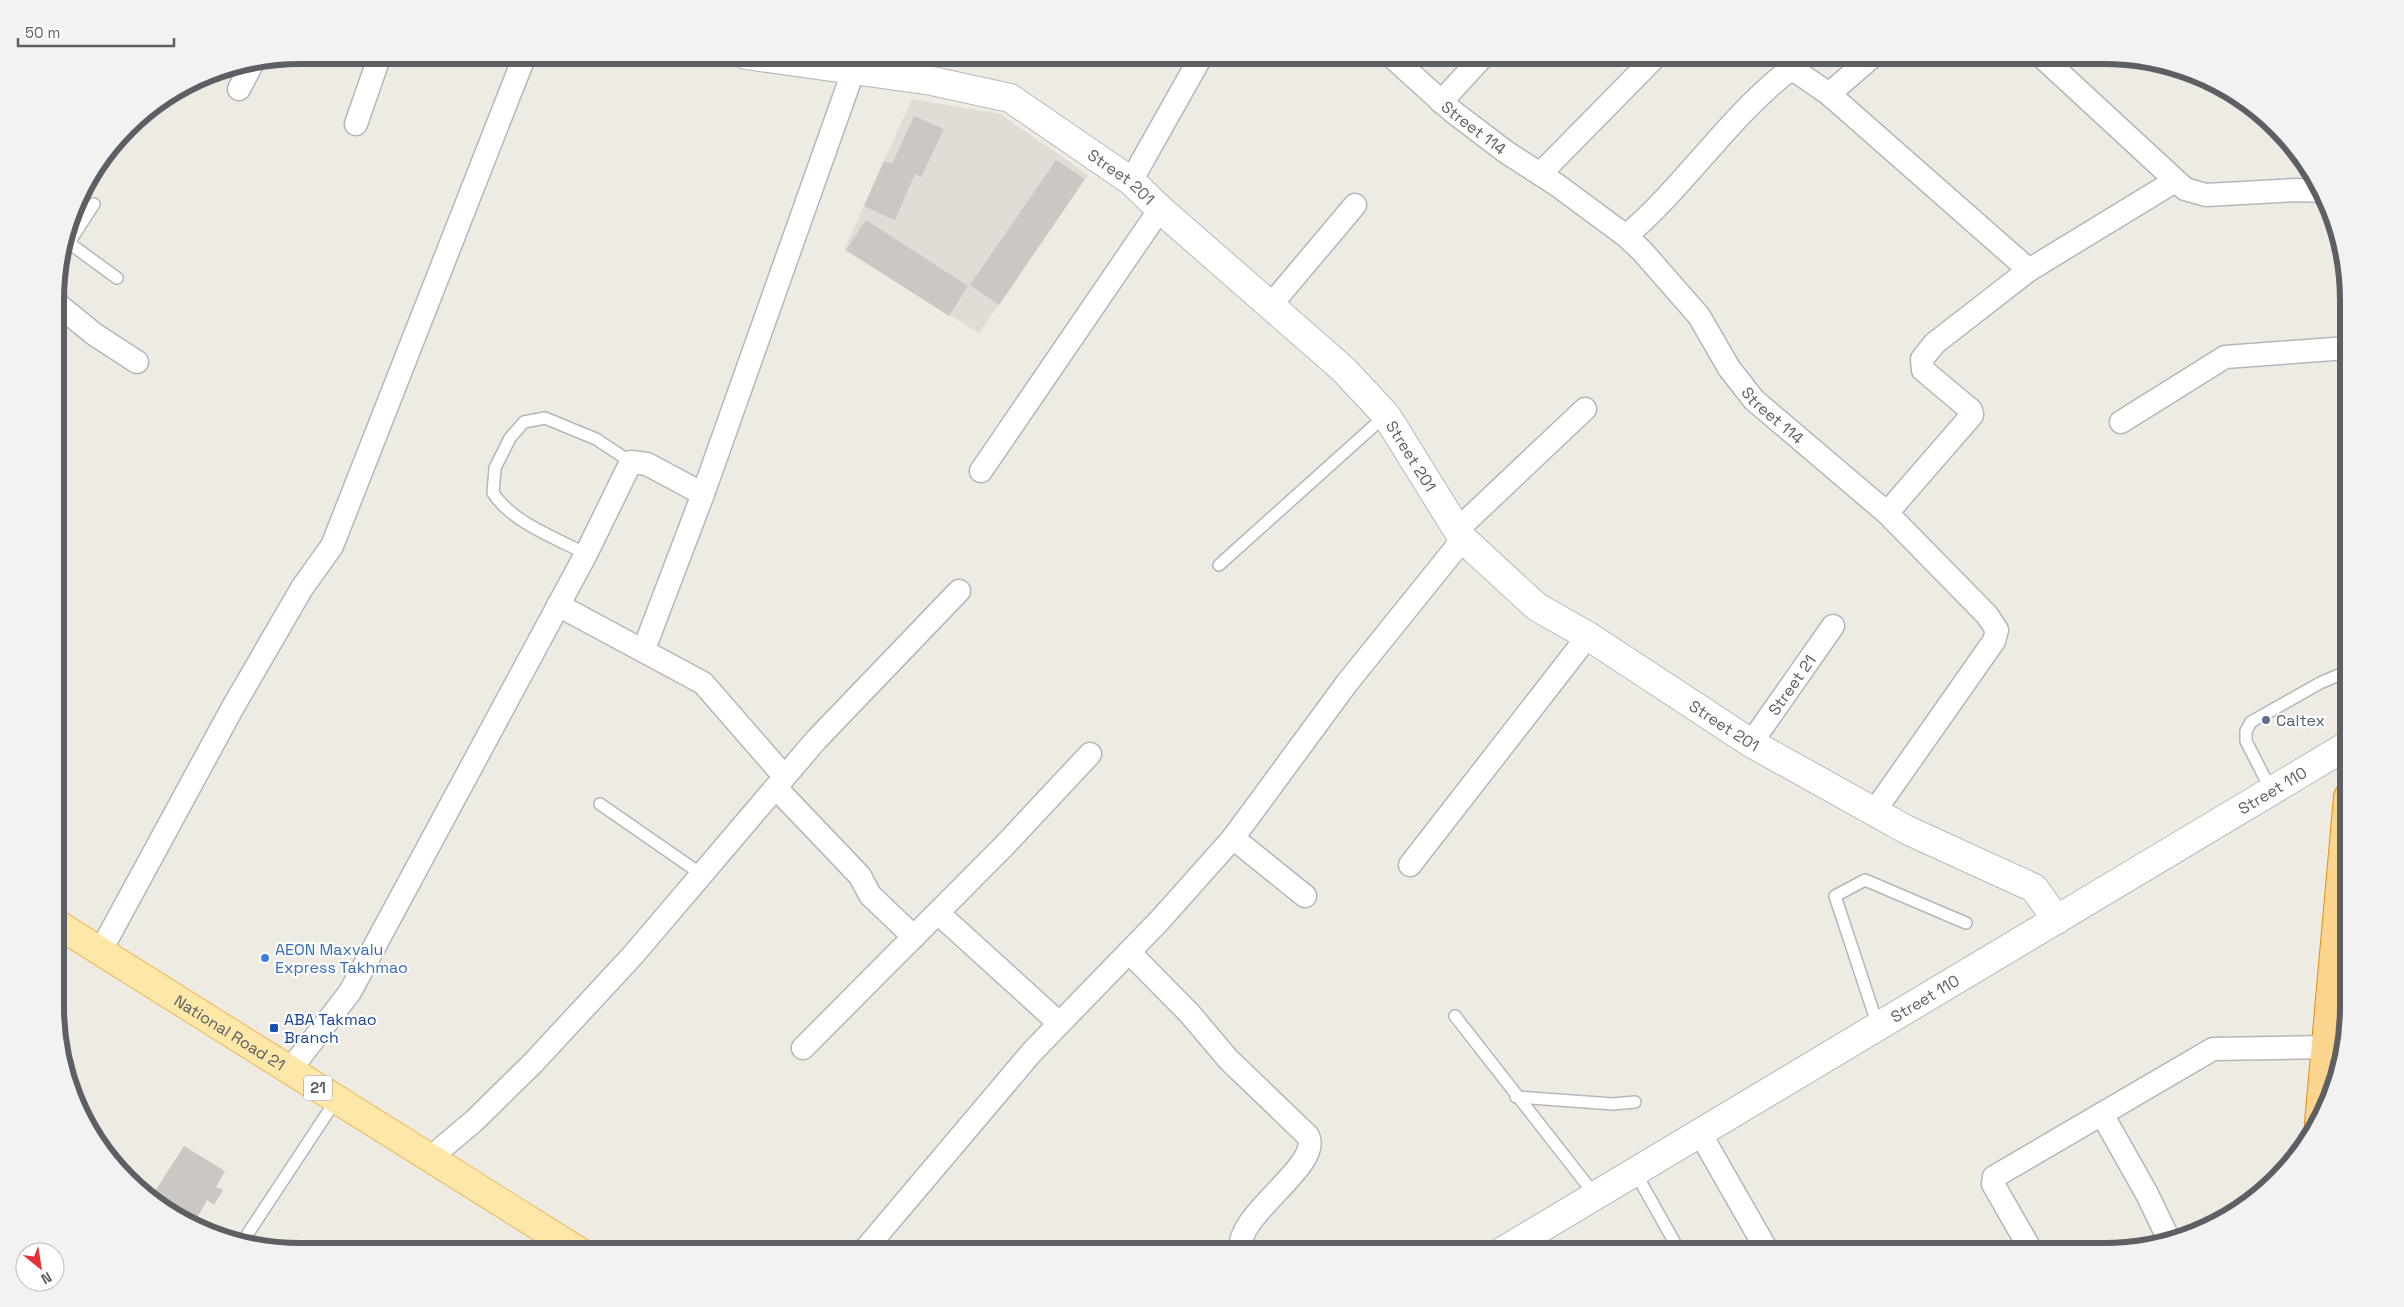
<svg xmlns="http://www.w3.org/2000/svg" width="2404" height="1307" font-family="'Space Grotesk',sans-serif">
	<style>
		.education { fill: #e1dcd5 }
		.building { fill: #ccc7c3 }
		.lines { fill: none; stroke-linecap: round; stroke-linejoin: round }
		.lane-casing { stroke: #b4b7ba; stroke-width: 14 }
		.street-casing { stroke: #b4b7ba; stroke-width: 25 }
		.secondary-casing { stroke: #b5b9bd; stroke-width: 30 }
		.primary-casing { stroke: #efb75c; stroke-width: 30 }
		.highway-casing { stroke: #ed8d04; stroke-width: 30 }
		.lane { stroke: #fff; stroke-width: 11 }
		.street { stroke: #fff; stroke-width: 22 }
		.secondary { stroke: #fff; stroke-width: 28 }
		.primary { stroke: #fde7a9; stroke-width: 28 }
		.highway { stroke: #fbd48e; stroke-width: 28 }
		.service-dot { fill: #5c6f8a; stroke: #fff; stroke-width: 2 }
		.shop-dot { fill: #3f7fe0; stroke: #fff; stroke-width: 2 }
		.transit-dot { fill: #1a4fb4; stroke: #fff; stroke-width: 2 }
		.labels { text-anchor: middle; stroke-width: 4.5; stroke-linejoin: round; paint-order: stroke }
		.shield { fill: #fff; stroke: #8d9092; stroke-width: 1 }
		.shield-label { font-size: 15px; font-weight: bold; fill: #5c6064 }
		.street-label { font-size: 16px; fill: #5c6064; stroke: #fff }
		.service-label { font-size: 16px; fill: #4e5e75; stroke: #fff; text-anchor: start }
		.shop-label { font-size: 16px; fill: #366cbe; stroke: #fff; text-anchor: start }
		.transit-label { font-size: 16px; fill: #164399; stroke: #fff; text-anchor: start }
		.rim { fill: none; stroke: #5c6064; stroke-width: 6 }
	</style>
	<rect width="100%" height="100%" fill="#eeebe3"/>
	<path class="education" d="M 912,99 L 1000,114 L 1088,175 L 979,333 L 844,250 Z"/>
	<path class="building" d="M 914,116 L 944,129 L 921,177 L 915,174 L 895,220 L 864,206 L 884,161 L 892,164 Z
		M 1056,160 L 1085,179 L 999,305 L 970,285 Z
		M 866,220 L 968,286 L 949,316 L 846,250 Z
		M 184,1146 L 225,1171 L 216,1187 L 223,1190 L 214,1205 L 207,1200 L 196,1220 L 203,1225 L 199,1230 L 150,1199 Z"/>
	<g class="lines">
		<defs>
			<path id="lane" d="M 69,243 L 117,278
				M 65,249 L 94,204
				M 586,554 C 554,537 513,523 493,493 L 495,468 L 510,438 L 524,422 L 545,418 L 596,439 L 631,462
				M 1219,565 L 1386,415
				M 2272,792 L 2246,741 L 2246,731 L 2251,722 L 2320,683 L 2348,671
				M 600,804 L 701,874
				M 1455,1016 L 1595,1195
				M 1878,1026 L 1835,896 L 1865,880 L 1966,923
				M 1516,1097 L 1613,1104 L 1635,1102
				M 1635,1172 L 1680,1252
				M 241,1244 L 336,1100"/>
			<g id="street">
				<path id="s1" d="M 1390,55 L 1452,111 L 1506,152 L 1557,185 L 1626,236 L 1642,251 L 1699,316 L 1729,368 L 1754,400 L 1887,513 L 1987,615 L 1997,630 L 1994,641 L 1874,812"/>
				<path d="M 2040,55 L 2185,189 L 2206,195 L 2297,190 L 2322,191"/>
				<path d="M 239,89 L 252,64"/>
				<path d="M 1829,94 L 1874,55"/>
				<path d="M 1441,102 L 1484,55"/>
				<path d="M 356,124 L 380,55"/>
				<path d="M 1540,174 L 1657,55"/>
				<path d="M 1131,181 L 1202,55"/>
				<path d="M 1626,236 C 1685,186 1727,119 1788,71 L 1797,72 L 1829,94 L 2029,270"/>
				<path d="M 56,303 L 94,334 L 137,362"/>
				<path d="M 1270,306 L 1355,205"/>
				<path d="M 2121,422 L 2225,357 L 2347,348"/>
				<path d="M 981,471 L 1160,209"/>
				<path d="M 1887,513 L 1972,415 L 1971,410 L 1966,406 L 1923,370 L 1922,359 L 1935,343 L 2029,270 L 2175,181"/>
				<path d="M 1457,530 L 1585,409"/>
				<path d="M 558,605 L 703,683 L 784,776"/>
				<path d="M 644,649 L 703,494 L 854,69"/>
				<path id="s2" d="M 1751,743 L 1833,626"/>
				<path d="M 776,788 L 860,876 L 870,895 L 914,937"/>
				<path d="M 1233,838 L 1305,896"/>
				<path d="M 1410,865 L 1588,636"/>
				<path d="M 938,913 L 1059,1023"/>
				<path d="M 100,952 L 233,707 L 302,588 L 332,546 L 525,55"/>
				<path d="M 1129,952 L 1190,1014 L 1228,1059 L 1308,1136 C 1323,1166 1232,1216 1241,1252"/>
				<path d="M 803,1048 L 1004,846 L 1090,754"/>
				<path d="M 290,1070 L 350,992 L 586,554 L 631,462 L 647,464 L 703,494"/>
				<path d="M 2102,1114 L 2147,1194 L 2170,1242"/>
				<path d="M 1700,1133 L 1768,1252"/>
				<path d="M 430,1158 L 474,1121 L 534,1062 L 634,954 L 816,740 L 959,591"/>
				<path d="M 863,1252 L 1032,1052 L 1160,920 L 1233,838 L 1347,683 L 1463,539"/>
				<path d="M 2032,1252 L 1993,1184 L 1994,1177 L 2213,1049 L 2326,1047"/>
			</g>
			<g id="secondary">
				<path id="s3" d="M 746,55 L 932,81 L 1010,98 L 1131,181 L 1160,209 L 1343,369 L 1386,415 L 1463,539 L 1537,607 L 1588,636 L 1751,743 L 1907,830 L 2034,888 L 2057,920"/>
				<path id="s4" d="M 1501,1252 L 2348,745"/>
			</g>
			<g id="primary">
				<path id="s5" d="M 57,924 L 580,1252"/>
			</g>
			<path id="highway" d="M 2319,1123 L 2348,797"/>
		</defs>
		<use href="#lane" class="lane-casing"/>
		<use href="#street" class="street-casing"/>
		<use href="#secondary" class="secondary-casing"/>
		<use href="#primary" class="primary-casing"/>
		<use href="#highway" class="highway-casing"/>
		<use href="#lane" class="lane"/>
		<use href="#street" class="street"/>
		<use href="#secondary" class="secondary"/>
		<use href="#primary" class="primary"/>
		<use href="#highway" class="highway"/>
	</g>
	<circle class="service-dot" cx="2266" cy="720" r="5"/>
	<circle class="shop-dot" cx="265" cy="958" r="5"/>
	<rect class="transit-dot" x="269" y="1023" width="10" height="10" rx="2.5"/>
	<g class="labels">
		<rect class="shield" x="304" y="1075.5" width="28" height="25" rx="4"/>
		<g class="shield-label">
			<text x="318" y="1093">21</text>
		</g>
		<g class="street-label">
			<text dy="6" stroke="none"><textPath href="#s1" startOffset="111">Street 114</textPath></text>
			<text dy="6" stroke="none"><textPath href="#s3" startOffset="404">Street 201</textPath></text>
			<text dy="6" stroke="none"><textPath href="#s1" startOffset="531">Street 114</textPath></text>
			<text dy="6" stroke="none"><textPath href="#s3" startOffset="809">Street 201</textPath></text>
			<text dy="6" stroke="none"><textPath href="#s2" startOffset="71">Street 21</textPath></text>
			<text dy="6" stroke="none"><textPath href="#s3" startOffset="1229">Street 201</textPath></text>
			<text dy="6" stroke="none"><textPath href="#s4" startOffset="899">Street 110</textPath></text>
			<text dy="6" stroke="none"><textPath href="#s4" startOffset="494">Street 110</textPath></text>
			<text dy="6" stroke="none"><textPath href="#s5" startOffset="204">National Road 21</textPath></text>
		</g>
		<g class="service-label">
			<text x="2276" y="726">Caltex</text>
		</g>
		<g class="shop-label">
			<text x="275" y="955">AEON Maxvalu<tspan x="275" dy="18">Express Takhmao</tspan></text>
		</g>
		<g class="transit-label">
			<text x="284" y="1025">ABA Takmao<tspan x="284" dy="18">Branch</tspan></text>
		</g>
	</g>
	<path d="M0 0H2404V1307H0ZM300 64H2104A236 236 0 0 1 2340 300V1007A236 236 0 0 1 2104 1243H300A236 236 0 0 1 64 1007V300A236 236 0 0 1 300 64Z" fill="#f2f2f3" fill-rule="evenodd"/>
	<path class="rim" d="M300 64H2104A236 236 0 0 1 2340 300V1007A236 236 0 0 1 2104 1243H300A236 236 0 0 1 64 1007V300A236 236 0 0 1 300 64Z"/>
	<g transform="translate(40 1267) rotate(150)"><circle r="24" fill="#ffffff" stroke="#bebfc1"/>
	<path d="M0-4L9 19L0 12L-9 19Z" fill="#e63136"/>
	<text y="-8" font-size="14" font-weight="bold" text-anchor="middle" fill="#5c6064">N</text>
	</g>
	<path d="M18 38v8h156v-8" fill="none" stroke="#5c6064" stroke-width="2.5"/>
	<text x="25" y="38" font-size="15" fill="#5c6064" stroke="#ffffff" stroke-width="4" paint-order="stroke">50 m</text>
</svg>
